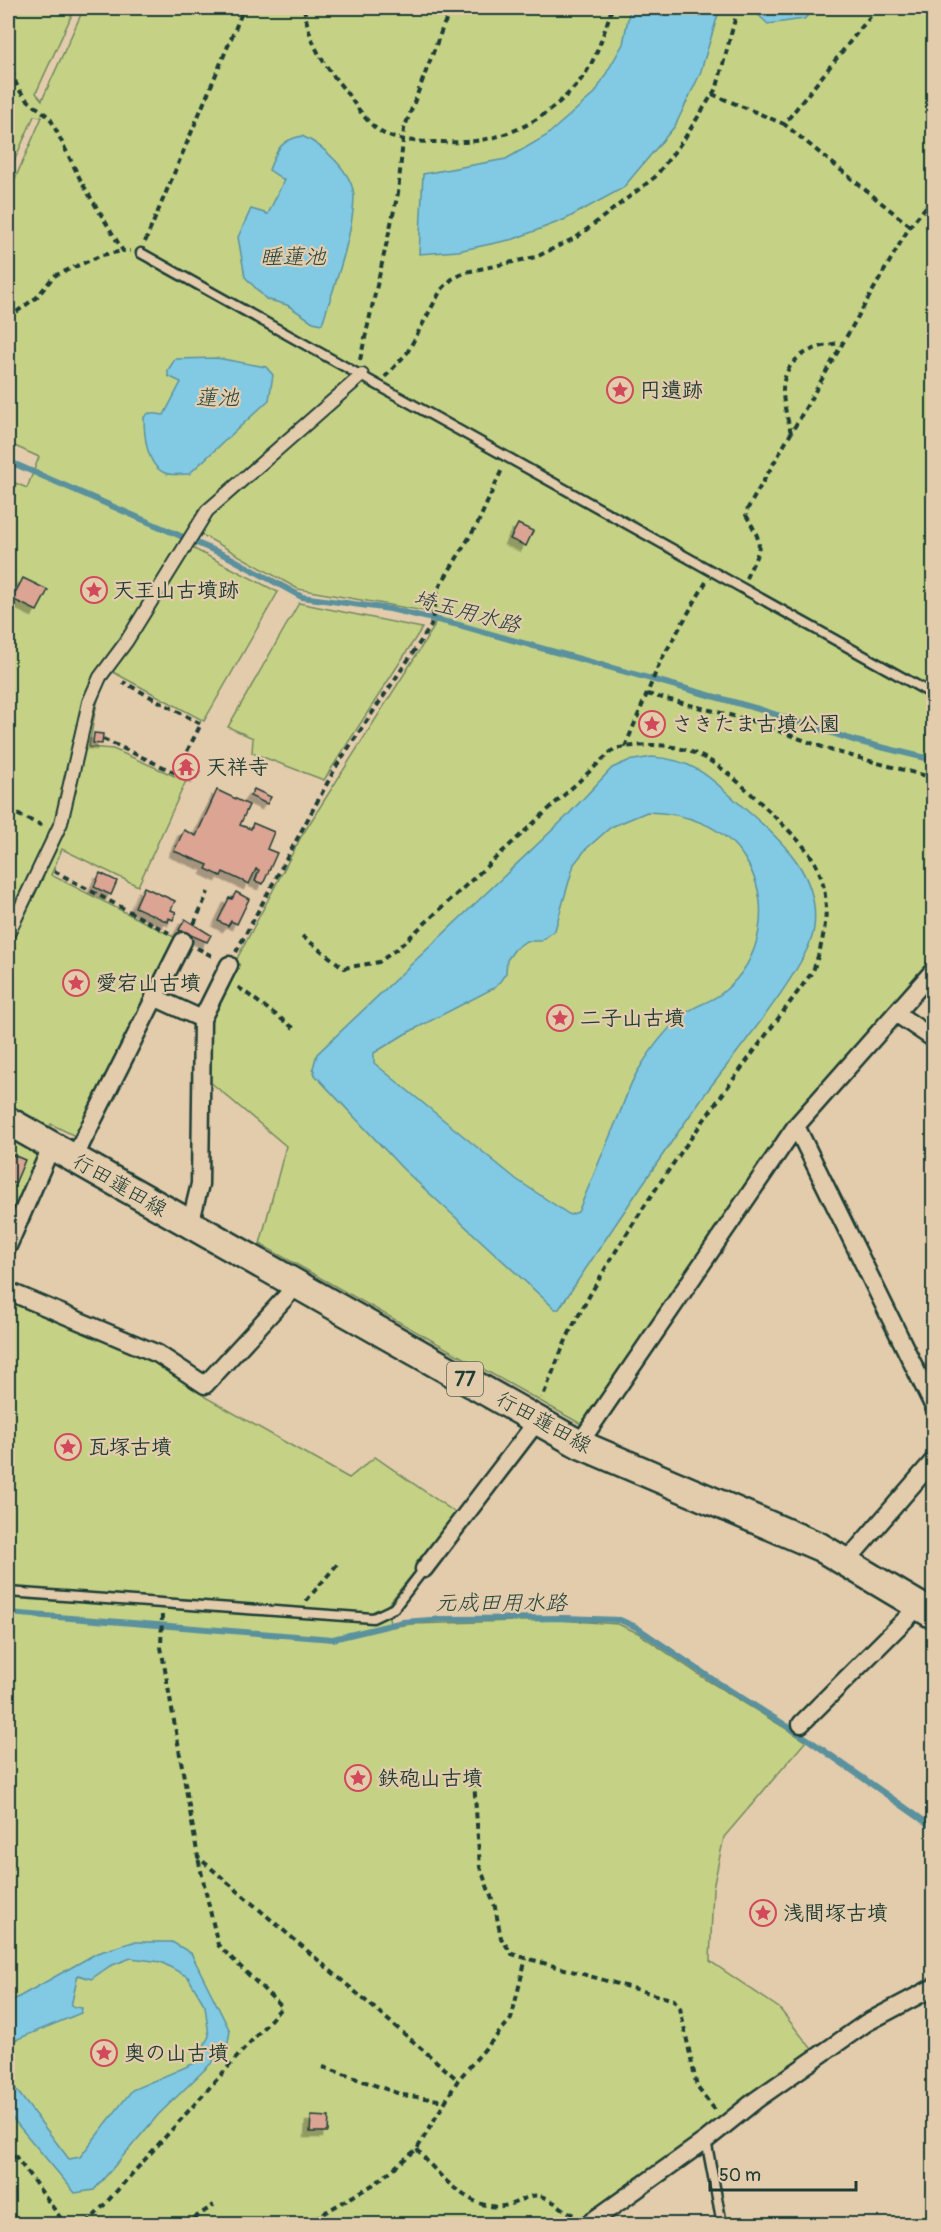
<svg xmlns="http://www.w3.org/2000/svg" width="941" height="2232" font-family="Pangolin,'Klee One',sans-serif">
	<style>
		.green { fill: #c5d286; stroke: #72885d; stroke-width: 1.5 }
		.water { fill: #82c9e3; stroke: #5a919d; stroke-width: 1.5; fill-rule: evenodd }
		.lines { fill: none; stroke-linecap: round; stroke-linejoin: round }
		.stream { stroke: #5a919d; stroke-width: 6 }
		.building { fill: #dba493; stroke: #1f3d34; stroke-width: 1.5; filter: url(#shadow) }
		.service-casing { stroke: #1f3d34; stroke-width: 13 }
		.pedestrian-casing { stroke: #1f3d34; stroke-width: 16 }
		.minor-casing { stroke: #1f3d34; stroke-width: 21 }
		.primary-casing { stroke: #1f3d34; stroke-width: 32 }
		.path { stroke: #1f3d34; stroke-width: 4; stroke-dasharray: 6 4.5; stroke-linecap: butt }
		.service { stroke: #e3ccac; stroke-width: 8 }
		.pedestrian { stroke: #e3ccac; stroke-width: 12 }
		.minor { stroke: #e3ccac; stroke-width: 16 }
		.primary { stroke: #e3ccac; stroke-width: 27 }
		.labels { text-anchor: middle; stroke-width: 4.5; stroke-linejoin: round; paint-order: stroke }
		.shield { fill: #e3ccac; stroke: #5a6858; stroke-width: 1.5 }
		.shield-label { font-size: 20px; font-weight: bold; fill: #1f3d34 }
		.poi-label { font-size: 21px; font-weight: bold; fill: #1f3d34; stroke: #e3ccac; text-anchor: start }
		.street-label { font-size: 21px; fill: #1f3d34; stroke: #e3ccac }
		.water-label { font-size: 22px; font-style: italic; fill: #24443d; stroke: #e3ccac }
	</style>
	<defs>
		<filter id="shadow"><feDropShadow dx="-5.5" dy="5.5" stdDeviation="0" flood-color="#0004"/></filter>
	</defs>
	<rect width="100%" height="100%" fill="#e3ccac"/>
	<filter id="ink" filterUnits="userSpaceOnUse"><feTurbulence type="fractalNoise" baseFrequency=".0167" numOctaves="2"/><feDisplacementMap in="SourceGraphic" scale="12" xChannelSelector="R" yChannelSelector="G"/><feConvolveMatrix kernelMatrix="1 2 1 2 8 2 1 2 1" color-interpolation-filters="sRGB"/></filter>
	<g filter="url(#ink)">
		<path class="green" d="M 8,8 L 75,8 L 36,93 L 42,100 L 84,8 L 933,8 L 933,959 L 790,1124 L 593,1414 L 581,1424 L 260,1244 L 286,1146 L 209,1081 L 208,1016 L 229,974 L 301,837 L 434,627 L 436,613 L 298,589 L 201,534 L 194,549 L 278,592 L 204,721 L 113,672 C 95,691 94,722 89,747 L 113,749 L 186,781 L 138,886 L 62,849 L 51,875 L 176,938 L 75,1136 L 51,1124 L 8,1223 L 8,480 L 27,488 L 39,457 L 8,443 L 8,195 L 42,117 L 34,116 L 8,175 Z
			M 299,603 L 422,628 L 324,780 L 252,753 L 253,738 L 228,727 Z
			M 8,1298 L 160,1360 L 205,1397 L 349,1478 L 375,1457 L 460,1516 L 386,1607 L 391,1627 L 411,1624 L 557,1620 L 618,1624 L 638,1633 L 707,1680 L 806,1741 L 724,1837 L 713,1888 L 710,1961 L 779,2008 L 815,2053 L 692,2146 L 576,2224 L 8,2224 Z"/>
		<path class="water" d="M 630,8 L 720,8 L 700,74 L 675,126 L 623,188 L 566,219 L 514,239 L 458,251 L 419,254 L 423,174 L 506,159 L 546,136 L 595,93 L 623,44 Z
			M 751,8 L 816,8 L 804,19 L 768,24 Z
			M 302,136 C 323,145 354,173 354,198 C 353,236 334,287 322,324 L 313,322 L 287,305 L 266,299 L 245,277 L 238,237 L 251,209 L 268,214 L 284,180 L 269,170 C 276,151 280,140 302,136 Z
			M 217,358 L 266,367 L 273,375 L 269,400 L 189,474 C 182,474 171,476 165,473 C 146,466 144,433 144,417 L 149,413 L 164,415 L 181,382 L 168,376 L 168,370 L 175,359 Z
			M 652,757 C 702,760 716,785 751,814 C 786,844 820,878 814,928 C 810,966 728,1062 702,1098 C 653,1168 606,1238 559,1309 L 555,1309 L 403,1169 L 315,1075 L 313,1068 L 317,1054 L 565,818 L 612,768 L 628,761 ZM 647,812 C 685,813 724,825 745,859 C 772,903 763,960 722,993 C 711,1002 696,1005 686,1013 C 667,1028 651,1049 639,1069 C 630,1082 625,1100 619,1115 C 605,1147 592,1179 578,1212 L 570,1215 L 516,1179 L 374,1063 L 374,1053 L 405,1034 L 496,987 L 506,973 L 507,960 L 515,949 L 526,941 L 541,941 L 555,930 L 574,864 L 586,849 L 611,827 Z
			M 133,1942 L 172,1942 L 191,1953 L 230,2031 L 227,2048 L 159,2114 L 94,2190 L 75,2193 L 8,2113 L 8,2079 L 69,2159 L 80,2157 L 132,2090 L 195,2063 L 209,2036 L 205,2006 L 188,1977 L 161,1962 L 131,1958 L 110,1966 L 91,1979 L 78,1975 L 71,2006 L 82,2008 L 81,2013 L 8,2043 L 8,2003 L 97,1953 Z"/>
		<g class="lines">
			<path class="stream" d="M 8,461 L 229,557 L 302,597 L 390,609 L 459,625 L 762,710 L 856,741 L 934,760
				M 8,1613 L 333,1639 L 403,1622 L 444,1619 L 565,1618 L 620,1620 L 636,1627 L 712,1679 L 809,1740 L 934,1828"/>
		</g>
		<path class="building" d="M 518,524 L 533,531 L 526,546 L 510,539 Z
			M 23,578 L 48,590 L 37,611 L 12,599 Z
			M 94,733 L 103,734 L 102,744 L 93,743 Z
			M 188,766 L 200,772 L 196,778 L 185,773 Z
			M 254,789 L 271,797 L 267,804 L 250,796 Z
			M 217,790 L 249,805 L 240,825 L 251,829 L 253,823 L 274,832 L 267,849 L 277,853 L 263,884 L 255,881 L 259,870 L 256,869 L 249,884 L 223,872 L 221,876 L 206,869 L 208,865 L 174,851 L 184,830 L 196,836 Z
			M 100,873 L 117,881 L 111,895 L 94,887 Z
			M 144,887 L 175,901 L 171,910 L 176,912 L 173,920 L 169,918 L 168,922 L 135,907 Z
			M 236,892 L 249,899 L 237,924 L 231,921 L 228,926 L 218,921 L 229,898 L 232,899 Z
			M 185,919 L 211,935 L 207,942 L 179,930 Z
			M 8,1153 L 25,1160 L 15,1184 L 8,1180 Z
			M 311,2116 L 329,2117 L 328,2132 L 310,2132 Z"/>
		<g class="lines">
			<defs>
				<path id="service" d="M 141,253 L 934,695
					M 8,1592 L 373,1618 L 394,1608 L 424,1569
					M 706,2140 L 722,2224"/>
				<path id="pedestrian" d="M 8,934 L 61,823 L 89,702 L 100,677 L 126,642 L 207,511 L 362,375"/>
				<path id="minor" d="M 154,997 L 202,1019
					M 897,1014 L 934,1039
					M 796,1126 L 934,1407
					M 74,1158 L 183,941
					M 190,1225 L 200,1184 L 202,1019 L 229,965
					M 8,1246 L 52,1145
					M 8,1291 L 158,1354 L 205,1385 L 297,1285
					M 579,1444 L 796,1126 L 934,970
					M 846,1562 L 934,1460
					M 424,1569 L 538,1420
					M 801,1724 L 919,1606
					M 588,2224 L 706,2140 L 756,2100 L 866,2023 L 934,1987"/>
				<path id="primary" d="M 8,1121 L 579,1444 L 820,1547 L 934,1615"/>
			</defs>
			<use href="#service" class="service-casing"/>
			<use href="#pedestrian" class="pedestrian-casing"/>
			<use href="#minor" class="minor-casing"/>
			<use href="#primary" class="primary-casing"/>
			<path class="path" d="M 304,8 C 310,44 320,59 343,88 C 355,103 369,129 389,136 C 406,142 426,142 443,142 C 498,145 543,124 579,82 C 596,62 604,32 612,8
				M 877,8 L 784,124 L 910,226
				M 8,50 C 11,66 13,83 23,95 C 31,105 43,110 51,120 L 82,183 L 123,251 L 130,251
				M 712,94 L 784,124
				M 145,242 L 244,8
				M 8,318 L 37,297 L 54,276 L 102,255 L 123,251
				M 360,360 L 398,193 L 404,129 L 444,24 L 454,8
				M 385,377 L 407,353 L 441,290 L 452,279 L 466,272 L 536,257 L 577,237 L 655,177 L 684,139 L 717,87 L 738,8
				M 791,433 C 788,420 783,404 783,391 C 783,357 814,345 842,343
				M 746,578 C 761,546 765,547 746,515 L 748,508 L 910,226 L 934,197
				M 647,694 L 749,720 L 833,751 L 934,778
				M 103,739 L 176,773 L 201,724 L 123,682
				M 625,747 L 660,662 L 706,582
				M 8,810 L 45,827
				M 54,871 L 169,933
				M 194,924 L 208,892
				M 302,936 L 344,968 L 379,962 L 398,948 L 614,749 C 694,733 724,767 777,819 C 794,836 814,853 821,877 C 831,908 824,941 813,971 C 730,1085 642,1197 575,1322 C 562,1346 553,1373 542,1398
				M 197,948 L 214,957
				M 236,952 L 337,765 L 431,626 L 438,589 L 478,523 L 503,467
				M 238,987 L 295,1029
				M 306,1601 L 340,1561
				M 162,1615 L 161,1647 L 198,1857 L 458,2080
				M 474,1781 L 480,1867 L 495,1907 L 501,1938 L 512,1954 L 674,2000 L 680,2008 L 697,2087 L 716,2111
				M 323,2067 L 403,2095 L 445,2101
				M 8,2146 L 65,2224
				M 417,2149 C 436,2172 472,2215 508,2205 C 521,2202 529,2192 543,2197 C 555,2201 564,2211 576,2216
				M 87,2224 L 282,2007 L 218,1945 L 198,1858
				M 185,2224 L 214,2205
				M 305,2224 L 376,2183 L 417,2149 L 458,2080 L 511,2019 L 526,1958"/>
			<use href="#service" class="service"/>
			<use href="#pedestrian" class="pedestrian"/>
			<use href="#minor" class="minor"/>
			<use href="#primary" class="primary"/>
		</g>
	</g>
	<defs>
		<symbol id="sight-ring" viewBox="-11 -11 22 22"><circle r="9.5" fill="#e3ccac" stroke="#d1495b" stroke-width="1.5"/><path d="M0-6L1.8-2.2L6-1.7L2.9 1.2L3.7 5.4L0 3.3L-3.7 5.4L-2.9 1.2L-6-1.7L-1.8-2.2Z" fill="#d1495b"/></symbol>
		<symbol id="temple-ring" viewBox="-11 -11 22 22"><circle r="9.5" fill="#e3ccac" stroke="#d1495b" stroke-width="1.5"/><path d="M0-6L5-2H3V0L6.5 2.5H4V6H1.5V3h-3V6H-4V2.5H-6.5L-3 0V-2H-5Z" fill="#d1495b"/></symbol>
	</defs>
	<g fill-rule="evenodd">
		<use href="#sight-ring" x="605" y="375" width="30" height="30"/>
		<use href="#sight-ring" x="79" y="575" width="30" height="30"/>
		<use href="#sight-ring" x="637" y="709" width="30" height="30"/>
		<use href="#temple-ring" x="171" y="752" width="30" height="30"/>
		<use href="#sight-ring" x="61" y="968" width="30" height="30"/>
		<use href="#sight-ring" x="545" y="1003" width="30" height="30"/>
		<use href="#sight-ring" x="53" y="1432" width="30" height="30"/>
		<use href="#sight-ring" x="343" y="1763" width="30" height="30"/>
		<use href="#sight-ring" x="748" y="1898" width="30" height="30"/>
		<use href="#sight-ring" x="89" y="2038" width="30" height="30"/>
	</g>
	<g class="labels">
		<rect class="shield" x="447" y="1362" width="36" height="34" rx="4.5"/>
		<g class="shield-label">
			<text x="465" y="1386">77</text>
		</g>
		<g class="poi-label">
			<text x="640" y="397">円遺跡</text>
			<text x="113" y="597">天王山古墳跡</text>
			<text x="672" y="731">さきたま古墳公園</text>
			<text x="206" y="774">天祥寺</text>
			<text x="96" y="990">愛宕山古墳</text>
			<text x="580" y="1025">二子山古墳</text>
			<text x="88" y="1454">瓦塚古墳</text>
			<text x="378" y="1785">鉄砲山古墳</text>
			<text x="783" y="1920">浅間塚古墳</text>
			<text x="124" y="2060">奥の山古墳</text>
		</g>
		<g class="street-label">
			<text transform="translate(120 1185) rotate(30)" y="7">行田蓮田線</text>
			<text transform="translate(544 1422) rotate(29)" y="7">行田蓮田線</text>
		</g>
		<g class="water-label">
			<text x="293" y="264">睡蓮池</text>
			<text x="217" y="405">蓮池</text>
			<text transform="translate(467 611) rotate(15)" y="8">埼玉用水路</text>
			<text x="501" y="1610">元成田用水路</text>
		</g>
	</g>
	<rect width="941" height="2232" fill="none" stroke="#e3ccac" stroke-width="30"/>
	<rect x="15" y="15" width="911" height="2202" fill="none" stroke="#1f3d34" stroke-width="2" filter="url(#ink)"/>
	<path d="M710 2181v9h146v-9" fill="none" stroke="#1f3d34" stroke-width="3"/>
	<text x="719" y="2181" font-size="18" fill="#1f3d34" stroke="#e3ccac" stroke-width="4.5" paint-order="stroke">50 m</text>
</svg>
